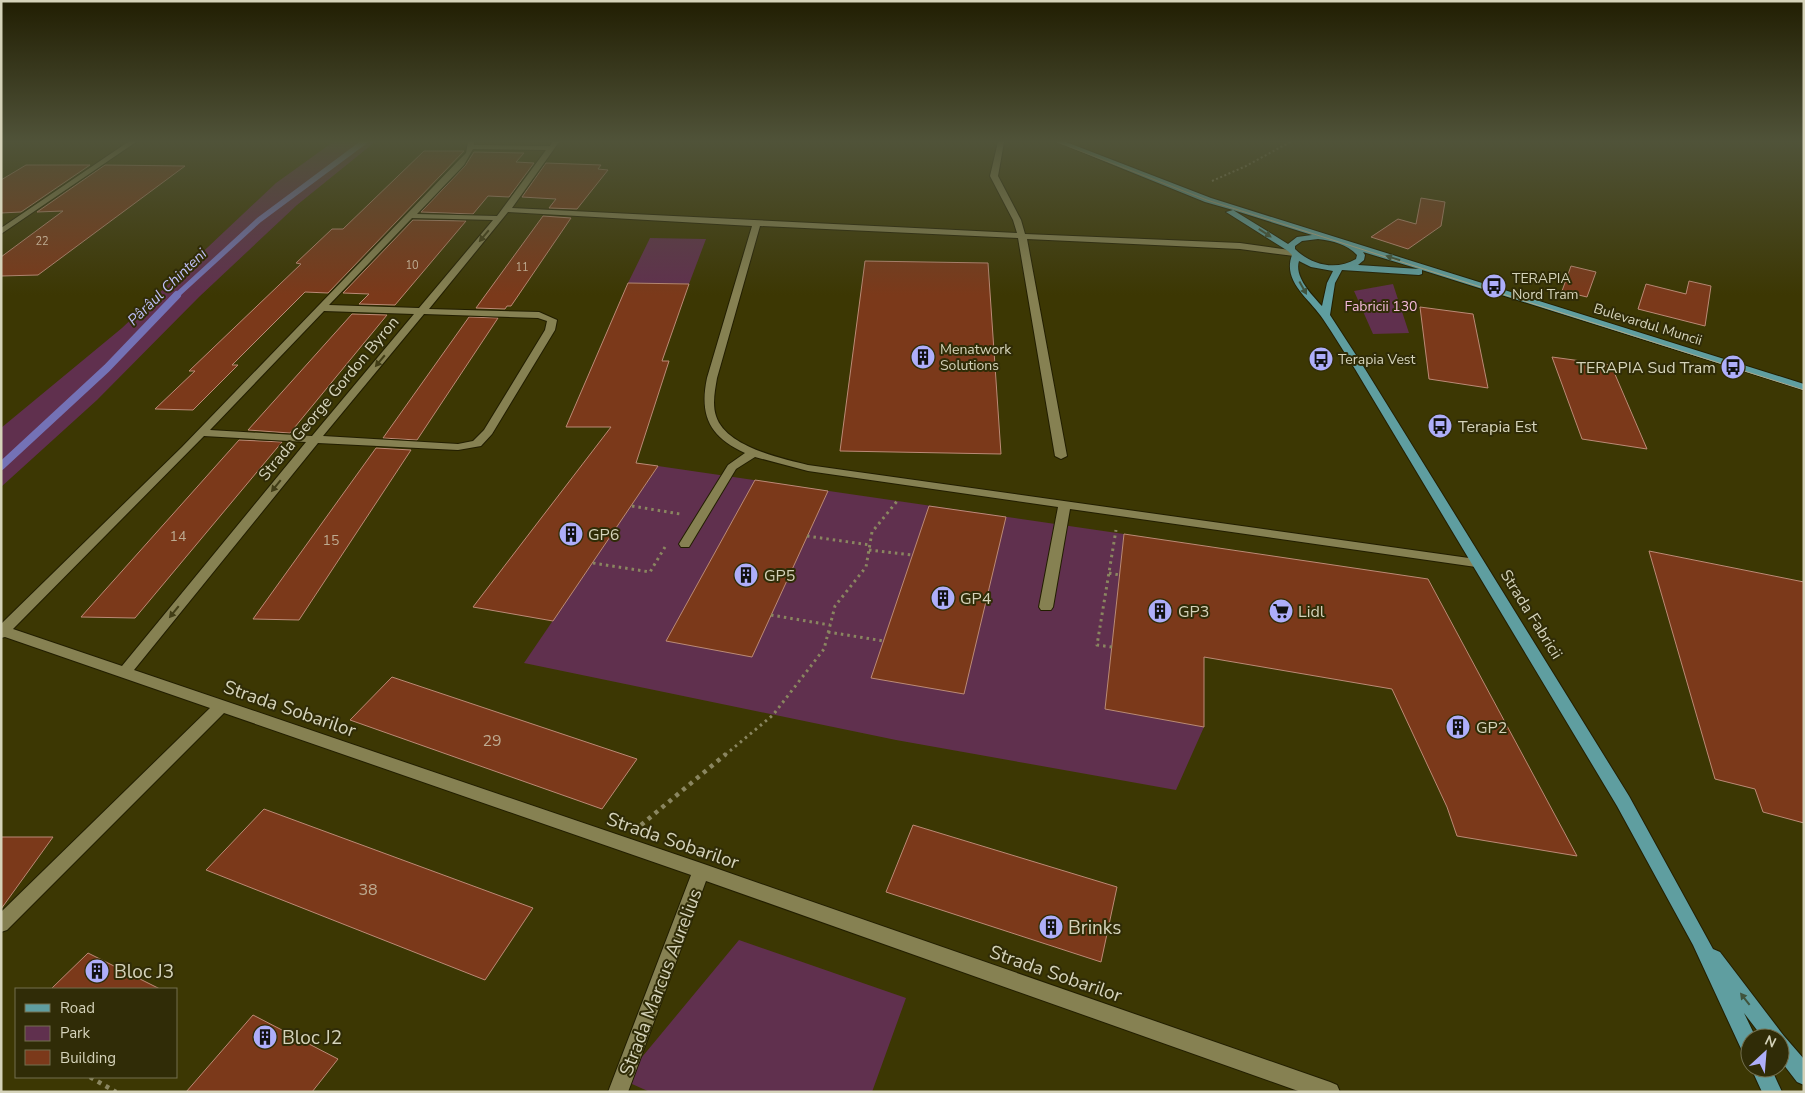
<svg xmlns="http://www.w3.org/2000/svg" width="1805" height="1093" font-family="'Nunito Sans',sans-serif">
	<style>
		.green { fill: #60304e }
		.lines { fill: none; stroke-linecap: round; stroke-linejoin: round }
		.stream-far1 { stroke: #7472b6; stroke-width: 5.5 }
		.stream { stroke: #7472b6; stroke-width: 8 }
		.building { fill: #7b391a; stroke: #bb8a76 }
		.minor-casing { stroke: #221e00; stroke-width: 2 }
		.major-casing { stroke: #221e00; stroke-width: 2 }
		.path-far2 { stroke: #8a8660; stroke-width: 2; stroke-dasharray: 2 2.5; stroke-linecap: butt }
		.path-far1 { stroke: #8a8660; stroke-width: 3; stroke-dasharray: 2.5 4; stroke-linecap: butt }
		.path { stroke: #8a8660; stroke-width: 4.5; stroke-dasharray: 4 5; stroke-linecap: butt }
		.minor { fill: #868152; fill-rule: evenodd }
		.major { fill: #5f9ea0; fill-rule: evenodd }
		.tram { stroke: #aca989; stroke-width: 1 }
		.oneway { fill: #40543d }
		.oneway2 { fill: #413d16 }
		.labels { text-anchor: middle; stroke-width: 4; stroke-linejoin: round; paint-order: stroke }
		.far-number-label { font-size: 11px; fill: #beac92 }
		.far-poi-label { font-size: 14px; fill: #d5d3ba; stroke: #302c07; text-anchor: start }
		.far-park-label { font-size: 14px; fill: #f4badb; stroke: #302c07 }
		.far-street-label { font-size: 14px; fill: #d5d3ba; stroke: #302c07 }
		.number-label { font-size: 14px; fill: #beac92 }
		.far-water-label { font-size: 15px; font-style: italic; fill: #bebff7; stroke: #302c07 }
		.poi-label { font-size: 16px; fill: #d5d3ba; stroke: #302c07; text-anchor: start }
		.street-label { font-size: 16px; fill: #d5d3ba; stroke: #302c07 }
		.near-number-label { font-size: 16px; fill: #beac92 }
		.near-street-label { font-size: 19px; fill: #d5d3ba; stroke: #302c07 }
		.near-poi-label { font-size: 19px; fill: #d5d3ba; stroke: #302c07; text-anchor: start }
	</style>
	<rect width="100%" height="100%" fill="#3c3703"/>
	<path class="green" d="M 333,142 L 375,142 L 297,205 L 199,297 L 97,400 L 1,487 L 1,428 L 122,328 L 276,183 Z
		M 650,238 L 706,239 L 689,284 L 628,283 Z
		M 1393,284 L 1409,333 L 1373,334 L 1354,291 Z
		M 658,466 L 1124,534 L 1105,709 L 1204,727 L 1176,790 L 896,740 L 524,663 Z
		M 739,940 L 906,998 L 872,1092 L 650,1092 L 623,1080 Z"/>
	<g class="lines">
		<path class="stream-far1" d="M 176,296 L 259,220 L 364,142"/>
		<path class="stream" d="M 1,466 L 107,368 L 177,295"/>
	</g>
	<path class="building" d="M 424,151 L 464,151 L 328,293 L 305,292 L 232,365 L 238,365 L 193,410 L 155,409 L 195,371 L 189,371 L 301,264 L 296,263 L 332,229 L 343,229 Z
		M 474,152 L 524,153 L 516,162 L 534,163 L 509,197 L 488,196 L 473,214 L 421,212 L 465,166 Z
		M 546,163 L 601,165 L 598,169 L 608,170 L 577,209 L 549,208 L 556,199 L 522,197 Z
		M 26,165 L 90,165 L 21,212 L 1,213 L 1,180 Z
		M 105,165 L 185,166 L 38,275 L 1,276 L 1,257 L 63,211 L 37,212 Z
		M 1421,198 L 1445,202 L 1441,226 L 1408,249 L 1371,237 L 1398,219 L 1416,224 Z
		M 543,216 L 571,218 L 511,306 L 507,306 L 505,309 L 476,308 Z
		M 413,220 L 466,221 L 395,305 L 359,304 L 369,294 L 343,293 Z
		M 865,261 L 988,263 L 1001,454 L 840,451 Z
		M 1571,266 L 1596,272 L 1587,297 L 1562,291 Z
		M 1689,281 L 1711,286 L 1705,326 L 1638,309 L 1646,284 L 1686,294 Z
		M 628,283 L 689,284 L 662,361 L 669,361 L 636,463 L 658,466 L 553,621 L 473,607 L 611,427 L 566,427 Z
		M 1420,307 L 1473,314 L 1488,388 L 1429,379 Z
		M 352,314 L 387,315 L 290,433 L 248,430 Z
		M 469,317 L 498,318 L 417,440 L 383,438 Z
		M 1552,357 L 1611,365 L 1647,449 L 1582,439 Z
		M 239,440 L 282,442 L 135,618 L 81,617 Z
		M 376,448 L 411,450 L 299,620 L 253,619 Z
		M 755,480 L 828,491 L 752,657 L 666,641 Z
		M 929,506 L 1006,517 L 964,694 L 871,678 Z
		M 1124,534 L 1428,579 L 1577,856 L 1457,836 L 1447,807 L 1392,689 L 1204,657 L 1204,727 L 1105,709 Z
		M 1649,551 L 1804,582 L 1804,823 L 1763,812 L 1755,789 L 1715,779 Z
		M 392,677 L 637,759 L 602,809 L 350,720 Z
		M 264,809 L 533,908 L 485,980 L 206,870 Z
		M 913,825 L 1117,887 L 1101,962 L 886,892 Z
		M 1,837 L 53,837 L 1,909 Z
		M 88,953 L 160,989 L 51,989 Z
		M 253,1015 L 338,1059 L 312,1092 L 186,1092 Z"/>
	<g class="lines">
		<defs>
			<path id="minor" d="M 128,142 L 136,142 L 1,234 L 1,228 Z
				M 468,142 L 474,142 L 474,145 L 550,146 L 552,142 L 559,142 L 512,208 L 1017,233 L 1013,220 L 990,176 L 998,142 L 1004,142 L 998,176 L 1021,220 L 1025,234 L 1240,243 L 1297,251 L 1297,255 L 1294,256 L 1240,249 L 1027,239 L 1067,456 L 1061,459 L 1055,456 L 1018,238 L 760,226 L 717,378 C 715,390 712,404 716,416 C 726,447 781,458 808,465 L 1476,559 L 1482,563 L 1476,567 L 1070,509 L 1053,607 L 1051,610 L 1041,610 L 1039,607 L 1058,507 L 808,471 L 755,457 L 736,469 L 689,547 L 681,547 L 679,544 L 728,465 L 745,453 C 710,437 699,416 707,378 L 752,226 L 508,212 L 429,309 L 539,312 L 557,320 L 555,330 L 492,434 L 481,446 L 458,450 L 318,443 L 134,670 L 701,863 L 1330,1082 L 1337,1085 L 1340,1092 L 1301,1092 L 706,881 L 628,1092 L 608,1092 L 691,875 L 224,713 L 7,930 L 1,932 L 1,912 L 210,708 L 5,637 L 1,638 L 1,624 L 182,447 L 458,161 L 466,153 ZM 473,149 L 546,150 L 497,216 L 417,214 L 464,165 ZM 412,218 L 493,220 L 419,308 L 329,305 ZM 324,311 L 414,314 L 312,436 L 210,430 ZM 424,314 L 538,318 L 547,321 L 545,330 L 484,430 L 473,441 L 458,444 L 323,436 ZM 204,436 L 306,442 L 122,666 L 13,629 Z"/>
			<path id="major" d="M 1057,142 L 1066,142 L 1211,198 L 1804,384 L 1804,390 L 1422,270 L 1422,274 L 1419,275 L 1342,270 L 1335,283 L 1330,315 L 1365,369 L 1629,796 L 1713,949 L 1720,952 L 1784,1036 L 1804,1059 L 1804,1085 L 1797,1082 L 1780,1060 L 1780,1038 L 1763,1038 L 1744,1013 L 1756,1038 L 1750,1038 L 1750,1056 L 1743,1053 L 1693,945 L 1617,806 L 1355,369 C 1344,352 1334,335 1323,319 C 1310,299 1282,282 1292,255 L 1288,251 L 1226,212 L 1233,210 L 1205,202 ZM 1233,210 L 1312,235 L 1297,237 L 1288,244 ZM 1318,239 C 1333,241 1347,244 1357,255 L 1356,259 C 1336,271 1311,265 1295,249 L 1295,246 L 1302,241 ZM 1363,252 L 1419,269 L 1358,265 L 1364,260 L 1365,255 ZM 1299,261 L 1311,267 L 1333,271 L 1327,283 L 1322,306 C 1312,295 1294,277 1299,261 Z
				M 1751,1068 L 1771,1068 L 1782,1092 L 1762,1092 Z"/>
		</defs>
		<use href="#minor" class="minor-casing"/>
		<use href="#major" class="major-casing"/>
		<path class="path-far2" d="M 1212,181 L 1246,166 L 1290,142"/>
		<path class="path-far1" d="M 632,506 L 680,514
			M 807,536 L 870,545
			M 869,550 L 912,555
			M 593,563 L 650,572 L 665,547
			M 1109,573 L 1120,575
			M 771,615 L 830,625
			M 828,632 L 884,641
			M 1112,647 L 1097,645 L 1116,530
			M 725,755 L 773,715 L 824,649 L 835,606 L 866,567 L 872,532 L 898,500"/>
		<path class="path" d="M 641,825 L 726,754
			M 90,1077 L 116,1092"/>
		<use href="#minor" class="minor"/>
		<use href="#major" class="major"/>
		<path class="tram" d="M 1057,142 L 1207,200 L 1804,390"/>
	</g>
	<defs><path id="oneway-solid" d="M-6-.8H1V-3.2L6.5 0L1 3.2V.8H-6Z" transform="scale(1.25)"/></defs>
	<g class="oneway">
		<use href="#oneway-solid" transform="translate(1265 233) rotate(33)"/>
		<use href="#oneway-solid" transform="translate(1393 258) rotate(-163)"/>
		<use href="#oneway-solid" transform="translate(1303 288) rotate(61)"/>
		<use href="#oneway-solid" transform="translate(1745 999) rotate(-128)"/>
	</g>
	<g class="oneway2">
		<use href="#oneway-solid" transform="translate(484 236) rotate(130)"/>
		<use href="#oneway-solid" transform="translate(380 361) rotate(130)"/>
		<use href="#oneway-solid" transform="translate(276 486) rotate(129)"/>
		<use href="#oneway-solid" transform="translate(174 612) rotate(129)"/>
	</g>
	<linearGradient id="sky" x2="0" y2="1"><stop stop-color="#211e02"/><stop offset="0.48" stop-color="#505339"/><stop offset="1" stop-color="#505339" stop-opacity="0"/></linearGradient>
	<rect width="1805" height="295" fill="url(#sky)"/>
	<defs>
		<symbol id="bus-disc" viewBox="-11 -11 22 22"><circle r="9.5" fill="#aeaefa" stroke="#302c07"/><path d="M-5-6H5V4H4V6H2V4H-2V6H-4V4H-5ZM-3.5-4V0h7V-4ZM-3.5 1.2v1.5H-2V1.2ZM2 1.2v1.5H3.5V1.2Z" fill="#111"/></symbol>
		<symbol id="building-disc" viewBox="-11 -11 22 22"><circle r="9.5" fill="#aeaefa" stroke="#302c07"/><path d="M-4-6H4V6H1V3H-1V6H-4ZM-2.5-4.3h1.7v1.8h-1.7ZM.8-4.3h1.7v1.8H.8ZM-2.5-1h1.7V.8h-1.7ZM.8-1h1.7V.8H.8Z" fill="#111"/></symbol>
		<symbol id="supermarket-disc" viewBox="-11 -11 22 22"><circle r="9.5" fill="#aeaefa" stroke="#302c07"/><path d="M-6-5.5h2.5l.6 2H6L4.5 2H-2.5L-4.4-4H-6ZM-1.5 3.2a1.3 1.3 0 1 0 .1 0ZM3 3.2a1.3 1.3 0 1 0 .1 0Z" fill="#111"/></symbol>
	</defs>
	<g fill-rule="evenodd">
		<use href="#bus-disc" x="1480" y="272" width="28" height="28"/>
		<use href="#building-disc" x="909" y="343" width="28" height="28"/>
		<use href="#bus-disc" x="1307" y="345" width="28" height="28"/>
		<use href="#bus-disc" x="1719" y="353" width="28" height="28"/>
		<use href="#bus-disc" x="1426" y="412" width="28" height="28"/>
		<use href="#building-disc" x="557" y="520" width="28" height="28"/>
		<use href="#building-disc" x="732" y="561" width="28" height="28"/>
		<use href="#building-disc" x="929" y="584" width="28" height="28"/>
		<use href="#building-disc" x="1146" y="597" width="28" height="28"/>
		<use href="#supermarket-disc" x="1267" y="597" width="28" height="28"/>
		<use href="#building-disc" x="1444" y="713" width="28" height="28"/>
		<use href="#building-disc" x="1037" y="913" width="28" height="28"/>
		<use href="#building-disc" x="83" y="957" width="28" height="28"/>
		<use href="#building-disc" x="251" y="1023" width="28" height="28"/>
	</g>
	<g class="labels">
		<g class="far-number-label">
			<text x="42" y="245">22</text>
			<text x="412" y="269">10</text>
			<text x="522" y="271">11</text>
		</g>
		<g class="far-poi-label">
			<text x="1512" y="283">TERAPIA<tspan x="1512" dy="16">Nord Tram</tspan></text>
			<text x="940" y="354">Menatwork<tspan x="940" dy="16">Solutions</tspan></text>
			<text x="1338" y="364">Terapia Vest</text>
		</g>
		<g class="far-park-label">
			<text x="1381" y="311">Fabricii 130</text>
		</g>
		<g class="far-street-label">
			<text transform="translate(1648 324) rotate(17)" y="5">Bulevardul Muncii</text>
		</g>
		<g class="number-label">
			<text x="178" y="541">14</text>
			<text x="331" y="545">15</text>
		</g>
		<g class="far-water-label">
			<text transform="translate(167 287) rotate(-44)" y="5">Pârâul Chinteni</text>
		</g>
		<g class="poi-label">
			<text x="1716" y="373" text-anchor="end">TERAPIA Sud Tram</text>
			<text x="1458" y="432">Terapia Est</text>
			<text x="588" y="540">GP6</text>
			<text x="764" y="581">GP5</text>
			<text x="960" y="604">GP4</text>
			<text x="1178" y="617">GP3</text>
			<text x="1298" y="617">Lidl</text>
			<text x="1476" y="733">GP2</text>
		</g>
		<g class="street-label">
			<text transform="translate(328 398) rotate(-50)" y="6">Strada George Gordon Byron</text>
			<text transform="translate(1532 614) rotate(58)" y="6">Strada Fabricii</text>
		</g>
		<g class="near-number-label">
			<text x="492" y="746">29</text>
			<text x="368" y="895">38</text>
		</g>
		<g class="near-street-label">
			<text transform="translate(290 708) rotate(19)" y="7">Strada Sobarilor</text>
			<text transform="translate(673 840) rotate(19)" y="7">Strada Sobarilor</text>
			<text transform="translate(1056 973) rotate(19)" y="7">Strada Sobarilor</text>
			<text transform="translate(660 982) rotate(-69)" y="7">Strada Marcus Aurelius</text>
		</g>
		<g class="near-poi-label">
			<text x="1068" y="934">Brinks</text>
			<text x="114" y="978">Bloc J3</text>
			<text x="282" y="1044">Bloc J2</text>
		</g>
	</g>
	<rect width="1805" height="1093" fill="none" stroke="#d5d3ba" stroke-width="5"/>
	<rect x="15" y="988" width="162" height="90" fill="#302c07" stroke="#726f4f"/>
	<rect x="25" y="1004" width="25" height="8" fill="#5f9ea0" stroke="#726f4f"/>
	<text x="60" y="1013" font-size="15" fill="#d5d3ba">Road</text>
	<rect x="25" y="1026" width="25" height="15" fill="#60304e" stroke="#726f4f"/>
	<text x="60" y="1038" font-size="15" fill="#d5d3ba">Park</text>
	<rect x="25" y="1050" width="25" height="15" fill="#7b391a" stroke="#726f4f"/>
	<text x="60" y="1063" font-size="15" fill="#d5d3ba">Building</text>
	<g transform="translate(1765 1053) rotate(26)"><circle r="24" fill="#302c07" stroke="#726f4f"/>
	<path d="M0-4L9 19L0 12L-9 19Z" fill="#aeaefa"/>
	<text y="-8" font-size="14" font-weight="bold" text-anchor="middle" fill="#d5d3ba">N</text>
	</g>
</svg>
